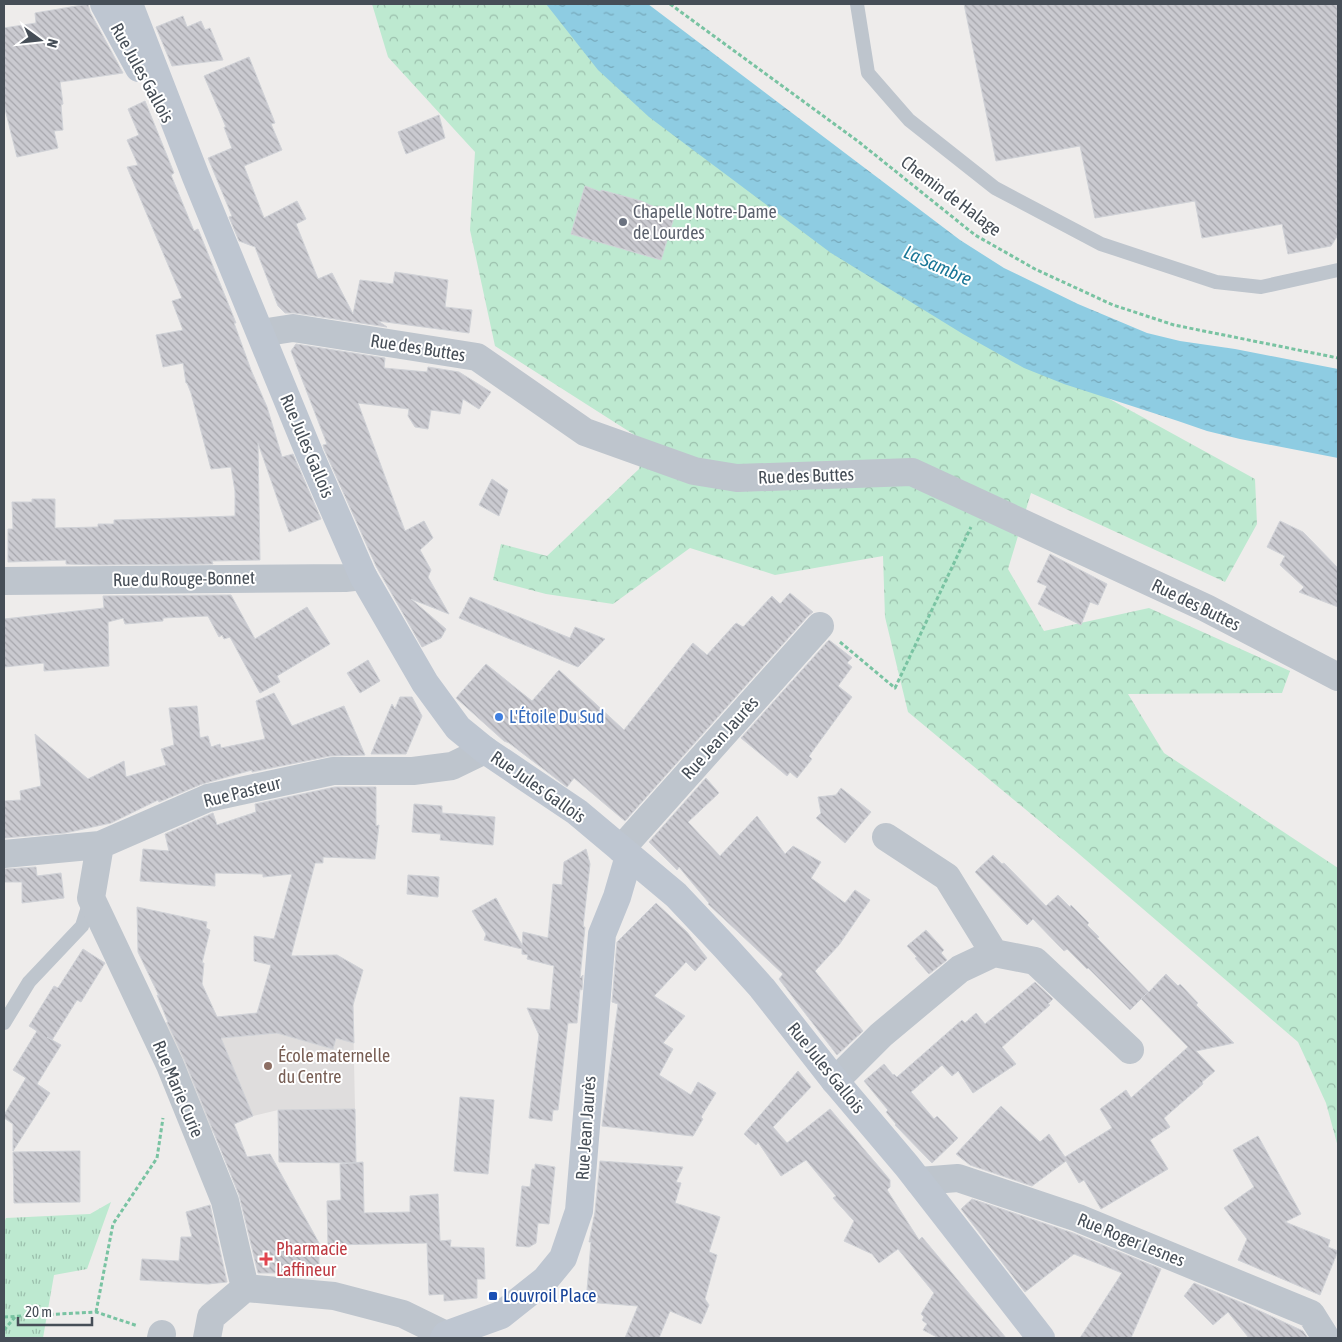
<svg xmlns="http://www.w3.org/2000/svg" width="1342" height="1342" font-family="'Asap Condensed',sans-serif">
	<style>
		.education { fill: #dfdddd }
		.grass { fill: url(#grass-tufts) }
		.forest { fill: url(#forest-crowns) }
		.water { fill: url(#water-ripples) }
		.building { fill: url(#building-back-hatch); stroke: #d0d2d7 }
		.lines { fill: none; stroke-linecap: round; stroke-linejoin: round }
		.path { stroke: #79c3a2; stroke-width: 3; stroke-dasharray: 4 2.5; stroke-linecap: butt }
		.lane { stroke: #bec5cd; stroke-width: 14 }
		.street { stroke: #bec5cd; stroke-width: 28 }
		.secondary { stroke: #bec6d1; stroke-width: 28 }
		.worship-dot { fill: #6b7280; stroke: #fff; stroke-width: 2 }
		.shop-dot { fill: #3f7fe0; stroke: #fff; stroke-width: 2 }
		.education-dot { fill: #8d6e63; stroke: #fff; stroke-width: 2 }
		.health-dot { fill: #e0444e; stroke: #fff; stroke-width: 2 }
		.transit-dot { fill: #1a4fb4; stroke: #fff; stroke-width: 2 }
		.labels { text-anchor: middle; stroke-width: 4; stroke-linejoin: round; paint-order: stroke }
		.street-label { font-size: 18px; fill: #464e57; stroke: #fff }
		.worship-label { font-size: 18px; fill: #5b616d; stroke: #fff; text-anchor: start }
		.shop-label { font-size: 18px; fill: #366cbe; stroke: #fff; text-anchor: start }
		.education-label { font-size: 18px; fill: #785e54; stroke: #fff; text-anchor: start }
		.health-label { font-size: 18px; fill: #be3a42; stroke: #fff; text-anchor: start }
		.transit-label { font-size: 18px; fill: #164399; stroke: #fff; text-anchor: start }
		.water-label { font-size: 19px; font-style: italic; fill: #1a7696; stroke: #fff }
	</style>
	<defs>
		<pattern id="grass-tufts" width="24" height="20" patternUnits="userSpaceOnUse" patternTransform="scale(1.25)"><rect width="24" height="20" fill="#bde9d0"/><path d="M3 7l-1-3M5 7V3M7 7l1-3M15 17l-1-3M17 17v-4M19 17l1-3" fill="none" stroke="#9bbfac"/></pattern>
		<pattern id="forest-crowns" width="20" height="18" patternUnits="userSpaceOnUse" patternTransform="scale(1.25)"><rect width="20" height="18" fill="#bde9d0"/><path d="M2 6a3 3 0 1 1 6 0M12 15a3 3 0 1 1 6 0" fill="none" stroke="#9bbfac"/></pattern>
		<pattern id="water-ripples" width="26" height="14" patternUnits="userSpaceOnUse" patternTransform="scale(1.25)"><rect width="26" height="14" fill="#8ecce2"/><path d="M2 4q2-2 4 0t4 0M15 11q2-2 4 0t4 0" fill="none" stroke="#76a8ba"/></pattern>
		<pattern id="building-back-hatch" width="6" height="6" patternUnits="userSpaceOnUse" patternTransform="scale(1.25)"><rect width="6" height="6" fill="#cacad0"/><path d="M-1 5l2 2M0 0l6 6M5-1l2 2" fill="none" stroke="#a6a6ac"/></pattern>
	</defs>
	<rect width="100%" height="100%" fill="#eeeceb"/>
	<path class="education" d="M 276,992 L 353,1013 L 355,1109 L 278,1110 L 241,1119 L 241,1121 L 209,1133 L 165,1023 L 196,1011 L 199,1019 L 276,1011 Z"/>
	<path class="grass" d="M 111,1202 L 87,1269 L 54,1275 L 43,1338 L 4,1338 L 4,1223 L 6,1218 L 90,1214 Z"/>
	<path class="forest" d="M 372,4 L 565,4 L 966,320 L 1255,479 L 1257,524 L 1225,582 L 1031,493 L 1008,569 L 1044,631 L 1149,608 L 1290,671 L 1282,693 L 1128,694 L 1164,753 L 1338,868 L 1338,1147 L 1326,1103 L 1298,1042 L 1072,848 L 908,712 L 885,617 L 883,556 L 775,575 L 690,548 L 613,604 L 546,594 L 493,580 L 501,544 L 547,556 L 639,469 L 644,441 L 495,346 L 470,230 L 475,152 L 388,57 Z"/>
	<path class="water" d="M 546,4 L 648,4 L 960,240 L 1004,268 L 1078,304 L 1147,333 L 1180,341 L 1235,349 L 1338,369 L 1338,458 L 1240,439 L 1207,431 L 1178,421 L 1064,384 L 1024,368 L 963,334 L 831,253 L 649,117 L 598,70 Z"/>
	<path class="building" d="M 88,4 L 90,12 L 123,73 L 60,82 L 63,104 L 61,105 L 63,130 L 54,131 L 58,148 L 17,157 L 4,105 L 4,28 L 36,23 L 35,13 Z
		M 964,4 L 1338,4 L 1338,235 L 1331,246 L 1288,254 L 1282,224 L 1202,238 L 1195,201 L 1095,218 L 1080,146 L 996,161 Z
		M 183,16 L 187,27 L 201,21 L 205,30 L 210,28 L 223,60 L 172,66 L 156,27 Z
		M 249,57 L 275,123 L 271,124 L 282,150 L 244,166 L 264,218 L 297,201 L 306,219 L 296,224 L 318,279 L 332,273 L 353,314 L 360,280 L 393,284 L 395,272 L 448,280 L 445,307 L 472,310 L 469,333 L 378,321 L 387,327 L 295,313 L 285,313 L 278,306 L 255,247 L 239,241 L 229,217 L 232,216 L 208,158 L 232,148 L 224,127 L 226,127 L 204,76 Z
		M 145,101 L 174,173 L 171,175 L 194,231 L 198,229 L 236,323 L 234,323 L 251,370 L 267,407 L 282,457 L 293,454 L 321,519 L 289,532 L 258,443 L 260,560 L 212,561 L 213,564 L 100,565 L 66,564 L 66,560 L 8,562 L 8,529 L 13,529 L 12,502 L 32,502 L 32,499 L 55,499 L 55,528 L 98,527 L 98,524 L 114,524 L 114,520 L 235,516 L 235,491 L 231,467 L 211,469 L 191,393 L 187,383 L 186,383 L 183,363 L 163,367 L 156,335 L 183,330 L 172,301 L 182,298 L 127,167 L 138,165 L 127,140 L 139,135 L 128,109 Z
		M 439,115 L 445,138 L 406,154 L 398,132 Z
		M 585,186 L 601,192 L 601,190 L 641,201 L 657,208 L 658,206 L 676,211 L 661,260 L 571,234 Z
		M 296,344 L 385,358 L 384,368 L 427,372 L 428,367 L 459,372 L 491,392 L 479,409 L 463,399 L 460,414 L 431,410 L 428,429 L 415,427 L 408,416 L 409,409 L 358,403 L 405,531 L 424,521 L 433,538 L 420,550 L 431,570 L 428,577 L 449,614 L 411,599 L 446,629 L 441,638 L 422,647 L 376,566 L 324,449 L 323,445 L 327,444 L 291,351 Z
		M 492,479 L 508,490 L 499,516 L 479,505 Z
		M 1280,521 L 1303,532 L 1338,568 L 1338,607 L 1299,592 L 1304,587 L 1280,565 L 1285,556 L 1267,547 Z
		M 1050,554 L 1107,584 L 1098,605 L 1090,602 L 1081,625 L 1038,604 L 1047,586 L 1037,582 Z
		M 790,593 L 813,612 L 808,616 L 625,821 L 574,778 L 567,787 L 509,743 L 504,741 L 456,698 L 486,664 L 532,701 L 559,670 L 624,730 L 693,643 L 707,655 L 736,623 L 743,627 L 772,596 L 780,604 Z
		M 231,595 L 255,639 L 307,607 L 330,644 L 277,676 L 280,682 L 260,693 L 230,637 L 224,639 L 222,635 L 219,637 L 208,616 L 163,618 L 163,621 L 125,624 L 123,618 L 108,622 L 109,666 L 44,671 L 44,663 L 4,667 L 4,619 L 104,608 L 103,596 Z
		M 470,597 L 570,638 L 575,627 L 605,639 L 578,667 L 459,618 Z
		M 829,640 L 852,658 L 847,663 L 852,667 L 838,686 L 852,697 L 809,756 L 812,759 L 797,778 L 790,772 L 787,776 L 741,738 Z
		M 368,660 L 380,681 L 360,693 L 347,673 Z
		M 274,693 L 292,726 L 344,706 L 365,755 L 330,756 L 252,772 L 252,770 L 202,784 L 159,802 L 158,800 L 111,823 L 65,833 L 4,838 L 4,801 L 21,800 L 20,791 L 41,786 L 35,734 L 88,779 L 124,761 L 126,777 L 166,765 L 161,749 L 174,745 L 169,708 L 197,706 L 200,738 L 208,736 L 211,747 L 220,744 L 221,748 L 265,739 L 256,701 Z
		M 400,697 L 412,697 L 422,716 L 406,754 L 371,754 L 392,704 L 395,709 Z
		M 706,778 L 719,793 L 688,822 L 720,856 L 757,816 L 785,854 L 793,846 L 821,862 L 811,878 L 845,903 L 855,890 L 870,900 L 839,945 L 815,971 L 863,1031 L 837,1055 L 779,979 L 783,974 L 708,904 L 709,903 L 679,867 L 677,870 L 649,842 Z
		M 335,787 L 376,787 L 376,826 L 379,825 L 375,859 L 323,857 L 323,863 L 315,863 L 291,956 L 337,955 L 363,970 L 353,1005 L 354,1043 L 336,1038 L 333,1049 L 277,1033 L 221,1038 L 253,1116 L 234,1124 L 247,1157 L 270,1154 L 319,1243 L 319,1277 L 279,1273 L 258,1273 L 239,1195 L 184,1059 L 167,1022 L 168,1022 L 157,995 L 159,996 L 138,952 L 137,907 L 207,922 L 206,928 L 210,930 L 202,963 L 204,963 L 202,984 L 217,1017 L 257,1013 L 271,965 L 254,961 L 254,936 L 274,939 L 292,874 L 263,877 L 263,874 L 215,873 L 215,886 L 140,881 L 143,849 L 169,851 L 165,834 L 213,813 L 217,825 L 256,812 L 255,804 Z
		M 841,788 L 871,812 L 845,843 L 816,818 L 821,813 L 818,797 L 836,795 Z
		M 414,804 L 442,806 L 442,813 L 495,817 L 493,845 L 440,840 L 441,834 L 412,832 Z
		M 586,849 L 590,864 L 583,927 L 585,927 L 580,978 L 583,975 L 582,990 L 580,989 L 577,1023 L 568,1023 L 558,1110 L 553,1110 L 552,1121 L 529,1118 L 539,1035 L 527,1008 L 550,1010 L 554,966 L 527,959 L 528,955 L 522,954 L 522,949 L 484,940 L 486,934 L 472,911 L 496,898 L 522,945 L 523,932 L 548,938 L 553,884 L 562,885 L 564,862 Z
		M 993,855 L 1002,864 L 1004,863 L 1046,906 L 1058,895 L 1070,907 L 1071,905 L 1089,923 L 1087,925 L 1099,937 L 1097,938 L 1149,992 L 1166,974 L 1178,986 L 1180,984 L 1198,1003 L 1196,1005 L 1234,1043 L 1196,1051 L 1215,1071 L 1202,1082 L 1203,1084 L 1164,1118 L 1170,1127 L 1150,1140 L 1168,1169 L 1101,1209 L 1084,1180 L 1079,1183 L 1066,1161 L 1032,1186 L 970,1165 L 956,1154 L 1001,1106 L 1040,1142 L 1049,1134 L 1065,1157 L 1112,1128 L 1100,1109 L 1126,1090 L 1131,1098 L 1188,1047 L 1141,999 L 1148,992 L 1130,1010 L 1088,968 L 1087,969 L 1067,949 L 1064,951 L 1033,919 L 1027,925 L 975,872 Z
		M 36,867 L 37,876 L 61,873 L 64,898 L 22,903 L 22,882 L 4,882 L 4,869 Z
		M 408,875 L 439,877 L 438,897 L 407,894 Z
		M 656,903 L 687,932 L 707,958 L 695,971 L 686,962 L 654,996 L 685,1016 L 663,1043 L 673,1049 L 659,1075 L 691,1095 L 698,1082 L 716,1093 L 701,1117 L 703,1119 L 693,1136 L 602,1126 L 618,1004 L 612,1002 L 617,942 Z
		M 926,930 L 944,950 L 941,953 L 947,960 L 929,974 L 915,958 L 917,957 L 907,946 Z
		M 83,949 L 105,963 L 81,1002 L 77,1000 L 52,1040 L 47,1037 L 61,1045 L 37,1084 L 50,1093 L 13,1151 L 13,1124 L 4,1118 L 4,1115 L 26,1078 L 13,1070 L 37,1031 L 29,1026 L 54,986 L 58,988 Z
		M 1035,982 L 1053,999 L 1048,1004 L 1050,1005 L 1002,1047 L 1016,1064 L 973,1093 L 958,1071 L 952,1076 L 942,1065 L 911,1092 L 934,1119 L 937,1116 L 958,1138 L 932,1163 L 895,1125 L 896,1124 L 886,1112 L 888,1110 L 864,1081 L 884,1064 L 893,1075 L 894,1074 L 897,1077 L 962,1020 L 965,1023 L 976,1013 L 985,1024 Z
		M 798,1071 L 811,1087 L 773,1127 L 787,1143 L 830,1109 L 890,1180 L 890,1187 L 887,1190 L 919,1240 L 922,1237 L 1006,1338 L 939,1338 L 923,1330 L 927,1324 L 922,1320 L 924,1317 L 921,1314 L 934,1293 L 898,1249 L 879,1263 L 872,1254 L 844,1241 L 854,1221 L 833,1198 L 836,1196 L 806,1160 L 781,1176 L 758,1142 L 756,1145 L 744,1134 Z
		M 460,1097 L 494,1100 L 488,1174 L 454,1171 Z
		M 355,1109 L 356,1163 L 279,1162 L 278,1110 Z
		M 1258,1136 L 1301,1214 L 1285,1222 L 1330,1240 L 1328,1247 L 1338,1251 L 1320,1295 L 1238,1260 L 1247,1239 L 1224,1208 L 1254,1187 L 1233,1150 Z
		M 80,1151 L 80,1202 L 14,1203 L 13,1152 Z
		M 600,1161 L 683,1167 L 676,1182 L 681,1183 L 675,1203 L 720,1217 L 709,1252 L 717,1255 L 705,1299 L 709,1305 L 701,1324 L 670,1311 L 659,1338 L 625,1338 L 638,1306 L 586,1302 L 591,1242 L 589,1242 L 595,1212 Z
		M 363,1162 L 364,1213 L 410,1212 L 410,1196 L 438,1194 L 440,1241 L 451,1240 L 450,1247 L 484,1248 L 485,1279 L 477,1279 L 477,1298 L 444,1301 L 444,1294 L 429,1295 L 427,1243 L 328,1245 L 327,1201 L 341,1200 L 340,1164 Z
		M 535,1164 L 555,1167 L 549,1224 L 538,1223 L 536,1243 L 529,1247 L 516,1246 L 522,1186 L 530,1187 L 532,1169 L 535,1169 Z
		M 972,1199 L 1073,1233 L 1161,1269 L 1131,1338 L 1080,1338 L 1122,1273 L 1074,1254 L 1025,1292 L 961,1209 Z
		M 210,1205 L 227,1282 L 208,1284 L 140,1280 L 142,1259 L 179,1261 L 181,1237 L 192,1237 L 186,1212 Z
		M 1194,1283 L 1247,1305 L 1303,1331 L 1308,1338 L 1249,1338 L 1228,1312 L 1213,1325 L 1184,1296 Z"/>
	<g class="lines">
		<path class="path" d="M 670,4 L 859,142 L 975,235 L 1035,269 L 1113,305 L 1174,325 L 1338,358
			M 840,642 L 895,688 L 971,527
			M 96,1312 L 113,1224 L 157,1158 L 163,1118
			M 4,1317 L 96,1312 L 138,1326
			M 4,1330 L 16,1316"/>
		<path class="lane" d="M 857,4 L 868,73 L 909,120 L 995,188 L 1101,244 L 1216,282 L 1261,287 L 1338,270
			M 4,1023 L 29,982 L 82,926 L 90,901"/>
		<path class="street" d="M 261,333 L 293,328 L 477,357 L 585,432 L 694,471 L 737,478 L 912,472 L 1206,608 L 1338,677
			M 4,581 L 345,578 L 363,576
			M 886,837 L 947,877 L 994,953
			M 100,845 L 91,898 L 170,1065 L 225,1201 L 245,1288
			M 621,849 L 820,626
			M 4,854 L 100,845 L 208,798 L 333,771 L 413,771 L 452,766 L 485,750
			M 835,1081 L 881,1035 L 960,969 L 994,953 L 1035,961 L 1130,1050
			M 919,1181 L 958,1178 L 1078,1218 L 1311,1314 L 1326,1338
			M 161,1338 L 162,1334
			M 207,1338 L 211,1317 L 245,1288 L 334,1296 L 403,1314 L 446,1335"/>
		<path class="secondary" d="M 104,4 L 139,68
			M 129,4 L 196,177 L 310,455 L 363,576 L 425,683 L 458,728 L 485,750 L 577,812 L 676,895 L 726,948 L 762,988 L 835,1081 L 907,1166 L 1041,1338
			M 444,1338 L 446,1335 L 501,1315 L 545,1280 L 563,1258 L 579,1211 L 602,934 L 617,897 L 629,856"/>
	</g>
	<circle class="worship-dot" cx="623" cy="222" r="5"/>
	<circle class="shop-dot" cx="499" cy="717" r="5"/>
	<circle class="education-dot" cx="268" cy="1066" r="5"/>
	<path class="health-dot" d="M263.5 1251.5h5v5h5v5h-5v5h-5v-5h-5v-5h5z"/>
	<rect class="transit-dot" x="488" y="1291" width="10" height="10" rx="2.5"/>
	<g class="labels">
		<g class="street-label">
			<text transform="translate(142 73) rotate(61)" y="6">Rue Jules Gallois</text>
			<text transform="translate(951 196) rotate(37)" y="6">Chemin de Halage</text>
			<text transform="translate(418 348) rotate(9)" y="6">Rue des Buttes</text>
			<text transform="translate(307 446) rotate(67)" y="6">Rue Jules Gallois</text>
			<text transform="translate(806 476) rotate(-2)" y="6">Rue des Buttes</text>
			<text transform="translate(184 579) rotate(-1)" y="6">Rue du Rouge-Bonnet</text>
			<text transform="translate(1196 605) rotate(26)" y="6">Rue des Buttes</text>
			<text transform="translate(720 738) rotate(-48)" y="6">Rue Jean Jaurès</text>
			<text transform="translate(538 787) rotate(35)" y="6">Rue Jules Gallois</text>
			<text transform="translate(242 792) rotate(-14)" y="6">Rue Pasteur</text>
			<text transform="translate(826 1068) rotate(51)" y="6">Rue Jules Gallois</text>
			<text transform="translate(178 1089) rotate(67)" y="6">Rue Marie Curie</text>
			<text transform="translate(586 1128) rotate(-86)" y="6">Rue Jean Jaurès</text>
			<text transform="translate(1131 1240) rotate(22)" y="6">Rue Roger Lesnes</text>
		</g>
		<g class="worship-label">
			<text x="633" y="218">Chapelle Notre-Dame<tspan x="633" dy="21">de Lourdes</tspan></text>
		</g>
		<g class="shop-label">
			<text x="509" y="723">L'Étoile Du Sud</text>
		</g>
		<g class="education-label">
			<text x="278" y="1062">École maternelle<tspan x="278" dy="21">du Centre</tspan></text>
		</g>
		<g class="health-label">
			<text x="276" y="1255">Pharmacie<tspan x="276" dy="21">Laffineur</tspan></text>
		</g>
		<g class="transit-label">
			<text x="503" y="1302">Louvroil Place</text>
		</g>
		<g class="water-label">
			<text transform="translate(938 265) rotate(24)" y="7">La Sambre</text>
		</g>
	</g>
	<rect width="1342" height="1342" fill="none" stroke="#464e57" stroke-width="10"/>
	<g transform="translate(40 40) rotate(105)" stroke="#ffffff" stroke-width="4" paint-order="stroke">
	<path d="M0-4L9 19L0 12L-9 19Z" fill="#464e57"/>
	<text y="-8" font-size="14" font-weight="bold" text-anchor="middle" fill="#464e57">N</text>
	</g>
	<path d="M18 1317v8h74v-8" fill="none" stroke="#464e57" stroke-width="2.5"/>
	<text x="25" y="1317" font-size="15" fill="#464e57" stroke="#ffffff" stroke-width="4" paint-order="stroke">20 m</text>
</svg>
